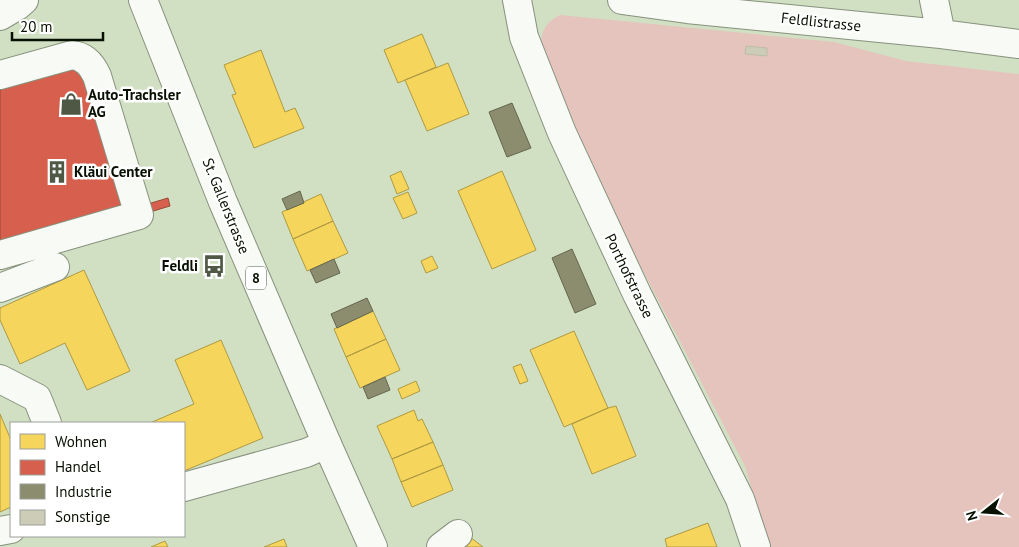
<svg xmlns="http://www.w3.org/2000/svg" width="1019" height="547" font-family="'PT Sans',sans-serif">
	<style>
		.green { fill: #e5c4bd }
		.homes { fill: #f6d55c; stroke: #ae9a41 }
		.shops { fill: #d6604d; stroke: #984836 }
		.industry { fill: #8c8c6e; stroke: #64674d }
		.building { fill: #cdccb6; stroke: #bebda8 }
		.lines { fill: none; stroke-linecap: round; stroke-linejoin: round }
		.minor-casing { stroke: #87927d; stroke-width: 30 }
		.major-casing { stroke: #87927d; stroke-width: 30 }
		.minor { stroke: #f8faf6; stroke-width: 28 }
		.major { stroke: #f8faf6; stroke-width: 28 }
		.labels { text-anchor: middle; stroke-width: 5; stroke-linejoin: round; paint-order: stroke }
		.shield { fill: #fff; stroke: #51584d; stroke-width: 1 }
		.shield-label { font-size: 14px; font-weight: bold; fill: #071001 }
		.street-label { font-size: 15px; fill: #071001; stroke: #fff }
		.poi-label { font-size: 15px; font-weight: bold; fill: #071001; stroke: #fff; text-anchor: start }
	</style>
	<rect width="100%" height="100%" fill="#d1dfc3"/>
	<path class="green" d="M 560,15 L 834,42 L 906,61 L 1019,74 L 1019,547 L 769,547 L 745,466 L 594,177 L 542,56 C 540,36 541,25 560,15 Z"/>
	<path class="homes" d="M 422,34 L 436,67 L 398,83 L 384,50 Z
		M 261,50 L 285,112 L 295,108 L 304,128 L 254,148 L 232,95 L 236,94 L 224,65 Z
		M 448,63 L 469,114 L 427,131 L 405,80 Z
		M 401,171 L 409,189 L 397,194 L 390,176 Z
		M 502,171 L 536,250 L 492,269 L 458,191 Z
		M 408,192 L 417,213 L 403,219 L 393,198 Z
		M 321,194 L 333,221 L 293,239 L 282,212 Z
		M 333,221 L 348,253 L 307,271 L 293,239 Z
		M 432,256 L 438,268 L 426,273 L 421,261 Z
		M 84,270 L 130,371 L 87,390 L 65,343 L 20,364 L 0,320 L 0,308 Z
		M 373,311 L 386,339 L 346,357 L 334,329 Z
		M 574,331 L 608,408 L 564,427 L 530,350 Z
		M 386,339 L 400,370 L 360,388 L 346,357 Z
		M 221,340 L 263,438 L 184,471 L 184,423 L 150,423 L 194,404 L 175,360 Z
		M 521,364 L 528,381 L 520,384 L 513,367 Z
		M 416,381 L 420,391 L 402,399 L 398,389 Z
		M 616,406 L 636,456 L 592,474 L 572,424 L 608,408 Z
		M 414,410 L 418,421 L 422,419 L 433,442 L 392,459 L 377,426 Z
		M 0,414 L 11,440 L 11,507 L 0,512 Z
		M 433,442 L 443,465 L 401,482 L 392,459 Z
		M 443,465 L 453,490 L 412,507 L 401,482 Z
		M 708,523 L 717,547 L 667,547 L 665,539 Z
		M 470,537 L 483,547 L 463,547 Z
		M 284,539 L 287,547 L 264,547 Z
		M 165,541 L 168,547 L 151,547 Z"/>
	<path class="shops" d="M 80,58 L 126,209 L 0,247 L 0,81 Z
		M 168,198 L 170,206 L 150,212 L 148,204 Z"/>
	<path class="industry" d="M 512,103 L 531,148 L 507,157 L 489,112 Z
		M 300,191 L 304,203 L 287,210 L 282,199 Z
		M 572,249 L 596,304 L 575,313 L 552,258 Z
		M 334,259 L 340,273 L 316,283 L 310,270 Z
		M 367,298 L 373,311 L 337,328 L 331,314 Z
		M 385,377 L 390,390 L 368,399 L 363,387 Z"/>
	<path class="building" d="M 746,46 L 767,48 L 767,56 L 745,54 Z"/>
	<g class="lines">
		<defs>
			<path id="minor" d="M 517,0 L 524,37 L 562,133 L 637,294 L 740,499 L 756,547
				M 622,0 L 687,9 L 941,34 L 1019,44
				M 934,0 L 941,34
				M 0,16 L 17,6 L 24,0
				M 0,75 L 72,55 C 84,56 92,65 97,76 L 139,215 L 0,255
				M 0,288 L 55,267
				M 0,379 L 37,398 L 47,423
				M 184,487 L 306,453 L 327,444
				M 0,531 L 11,529
				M 441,547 L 458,534"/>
			<path id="major" d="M 143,0 L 223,202 L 327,444 L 373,547"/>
		</defs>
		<use href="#minor" class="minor-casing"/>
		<use href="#major" class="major-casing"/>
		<use href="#minor" class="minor"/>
		<use href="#major" class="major"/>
	</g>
	<defs>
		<symbol id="shop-bare" viewBox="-9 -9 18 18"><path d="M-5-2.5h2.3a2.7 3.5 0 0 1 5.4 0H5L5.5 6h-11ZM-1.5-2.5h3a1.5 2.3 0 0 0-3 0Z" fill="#4e5845" stroke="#fff" stroke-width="2.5" paint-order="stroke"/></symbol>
		<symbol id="building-bare" viewBox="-9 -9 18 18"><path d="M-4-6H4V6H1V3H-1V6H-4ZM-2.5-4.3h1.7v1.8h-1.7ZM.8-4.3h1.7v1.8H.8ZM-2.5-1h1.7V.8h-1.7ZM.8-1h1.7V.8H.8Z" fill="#4e5845" stroke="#fff" stroke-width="2.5" paint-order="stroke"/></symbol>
		<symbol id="bus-bare" viewBox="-9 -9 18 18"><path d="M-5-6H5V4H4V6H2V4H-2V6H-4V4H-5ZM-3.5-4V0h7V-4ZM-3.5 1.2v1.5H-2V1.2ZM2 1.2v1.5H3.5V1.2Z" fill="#4e5845" stroke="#fff" stroke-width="2.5" paint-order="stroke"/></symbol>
	</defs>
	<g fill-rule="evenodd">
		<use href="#shop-bare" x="55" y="88" width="32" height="32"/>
		<use href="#building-bare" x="41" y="156" width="32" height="32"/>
		<use href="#bus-bare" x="198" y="250" width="32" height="32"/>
	</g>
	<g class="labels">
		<rect class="shield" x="246" y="266.5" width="20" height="23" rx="4"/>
		<g class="shield-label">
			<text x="256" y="283">8</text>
		</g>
		<g class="street-label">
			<text transform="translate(821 22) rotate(6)" y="5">Feldlistrasse</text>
			<text transform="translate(226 206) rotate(68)" y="5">St. Gallerstrasse</text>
			<text transform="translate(629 276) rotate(64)" y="5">Porthofstrasse</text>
		</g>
		<g class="poi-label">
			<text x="88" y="100">Auto-Trachsler<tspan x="88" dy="17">AG</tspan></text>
			<text x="74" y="177">Kläui Center</text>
			<text x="198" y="271" text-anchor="end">Feldli</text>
		</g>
	</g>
	<rect x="10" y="422" width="175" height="115" fill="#ffffff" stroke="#9c9f99"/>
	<rect x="20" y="434" width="25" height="15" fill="#f6d55c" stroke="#9c9f99"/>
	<text x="55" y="447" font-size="15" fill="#071001">Wohnen</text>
	<rect x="20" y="460" width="25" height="15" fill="#d6604d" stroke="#9c9f99"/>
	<text x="55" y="472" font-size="15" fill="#071001">Handel</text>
	<rect x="20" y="484" width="25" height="15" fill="#8c8c6e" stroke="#9c9f99"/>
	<text x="55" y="497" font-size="15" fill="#071001">Industrie</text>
	<rect x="20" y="510" width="25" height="15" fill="#cdccb6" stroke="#9c9f99"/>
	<text x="55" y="522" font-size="15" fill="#071001">Sonstige</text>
	<g transform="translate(984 512) rotate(253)" stroke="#ffffff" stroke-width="4" paint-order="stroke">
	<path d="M0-4L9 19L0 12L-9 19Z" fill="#071001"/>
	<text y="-8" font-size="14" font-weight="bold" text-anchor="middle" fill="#071001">N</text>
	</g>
	<path d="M12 32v8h91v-8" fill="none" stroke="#071001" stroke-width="2.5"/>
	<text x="20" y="32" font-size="15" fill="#071001" stroke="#ffffff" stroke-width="4" paint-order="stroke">20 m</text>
</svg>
